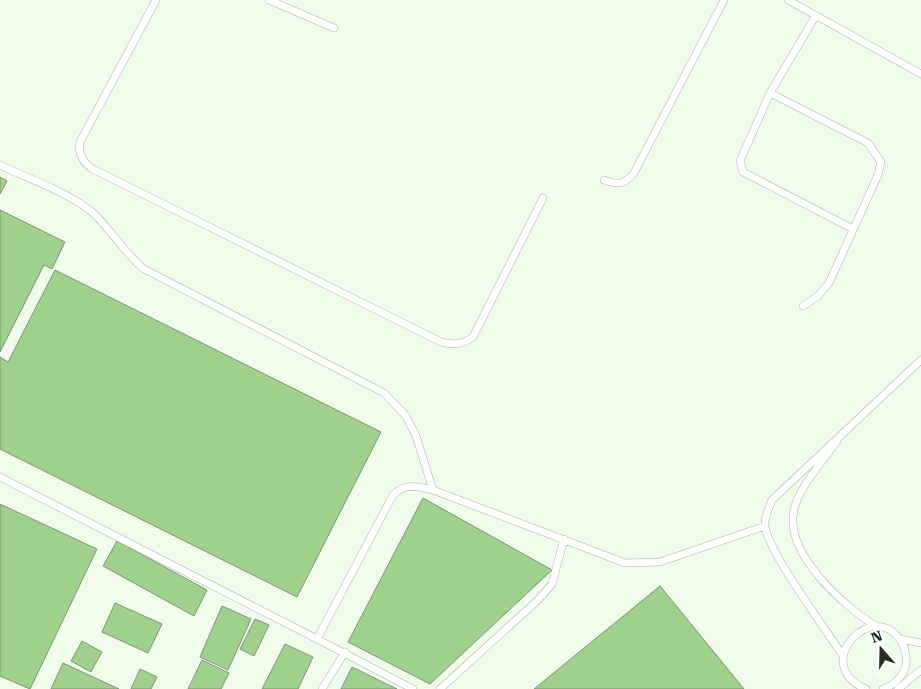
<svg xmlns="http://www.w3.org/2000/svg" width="921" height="689" font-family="'Roboto Serif',serif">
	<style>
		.building { fill: #9ed28a; stroke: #838f7f }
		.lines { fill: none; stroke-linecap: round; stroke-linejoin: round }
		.service-casing { stroke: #a7b3a2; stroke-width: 8 }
		.service { stroke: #fff; stroke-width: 7 }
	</style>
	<rect width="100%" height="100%" fill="#effcea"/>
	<path class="building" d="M 0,177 L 7,181 L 0,194 Z
		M 0,210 L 65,242 L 52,269 L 44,265 L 0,352 Z
		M 55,270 L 381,432 L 297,597 L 0,449 L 0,357 L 8,362 Z
		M 423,498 L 552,570 L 430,684 L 348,642 Z
		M 0,504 L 97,549 L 30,689 L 0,676 Z
		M 117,541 L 207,590 L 194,616 L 103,566 Z
		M 660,586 L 744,689 L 534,689 Z
		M 115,603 L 162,624 L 148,653 L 102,632 Z
		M 222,606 L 251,619 L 228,670 L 200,657 Z
		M 255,619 L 269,625 L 254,656 L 240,649 Z
		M 82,641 L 102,652 L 91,672 L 71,661 Z
		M 285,644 L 313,657 L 298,689 L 262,689 Z
		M 202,660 L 229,673 L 221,689 L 188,689 Z
		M 63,663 L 119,689 L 51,689 Z
		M 352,667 L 397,689 L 341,689 Z
		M 140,669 L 157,677 L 151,689 L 131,689 Z"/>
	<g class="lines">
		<defs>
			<path id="service" d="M 156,0 L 80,142 C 78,154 83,163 93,169 L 441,342 C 454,345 461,345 473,337 L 543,198
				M 269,0 L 334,28
				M 788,0 L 921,74
				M 770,93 L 740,161 L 743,172 L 853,229
				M 0,165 C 29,179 68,192 92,212 C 111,229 124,253 144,269 L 384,393 L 406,416 L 416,436 L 433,490
				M 604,180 C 618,185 624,185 634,173 L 724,0
				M 803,306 L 818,296 L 829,283 L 878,175 L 881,162 L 868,143 L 770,93 L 815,17
				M 837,441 C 824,460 798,488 794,510 C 784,553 843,606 876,626
				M 0,477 L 317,639 L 393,495 C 405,483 417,486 433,490 L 625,563 L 660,562 L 765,526
				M 317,639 L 413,689
				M 900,639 L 921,643
				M 843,656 C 826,629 769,554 765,526 C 764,517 769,508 772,500 L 921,360
				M 322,689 L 345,652
				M 440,689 L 538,600 L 552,584 L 564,539
				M 866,689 C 808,664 875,595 902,643 C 907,652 908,664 903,673 C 898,681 892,686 883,689
				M 898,689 L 921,670"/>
		</defs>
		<use href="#service" class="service-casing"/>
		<use href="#service" class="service"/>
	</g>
	<g transform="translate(881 649) rotate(340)" stroke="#ffffff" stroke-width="4" paint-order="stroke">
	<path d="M0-4L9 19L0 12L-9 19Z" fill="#272c25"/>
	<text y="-8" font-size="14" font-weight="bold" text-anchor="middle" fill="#272c25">N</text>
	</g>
</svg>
